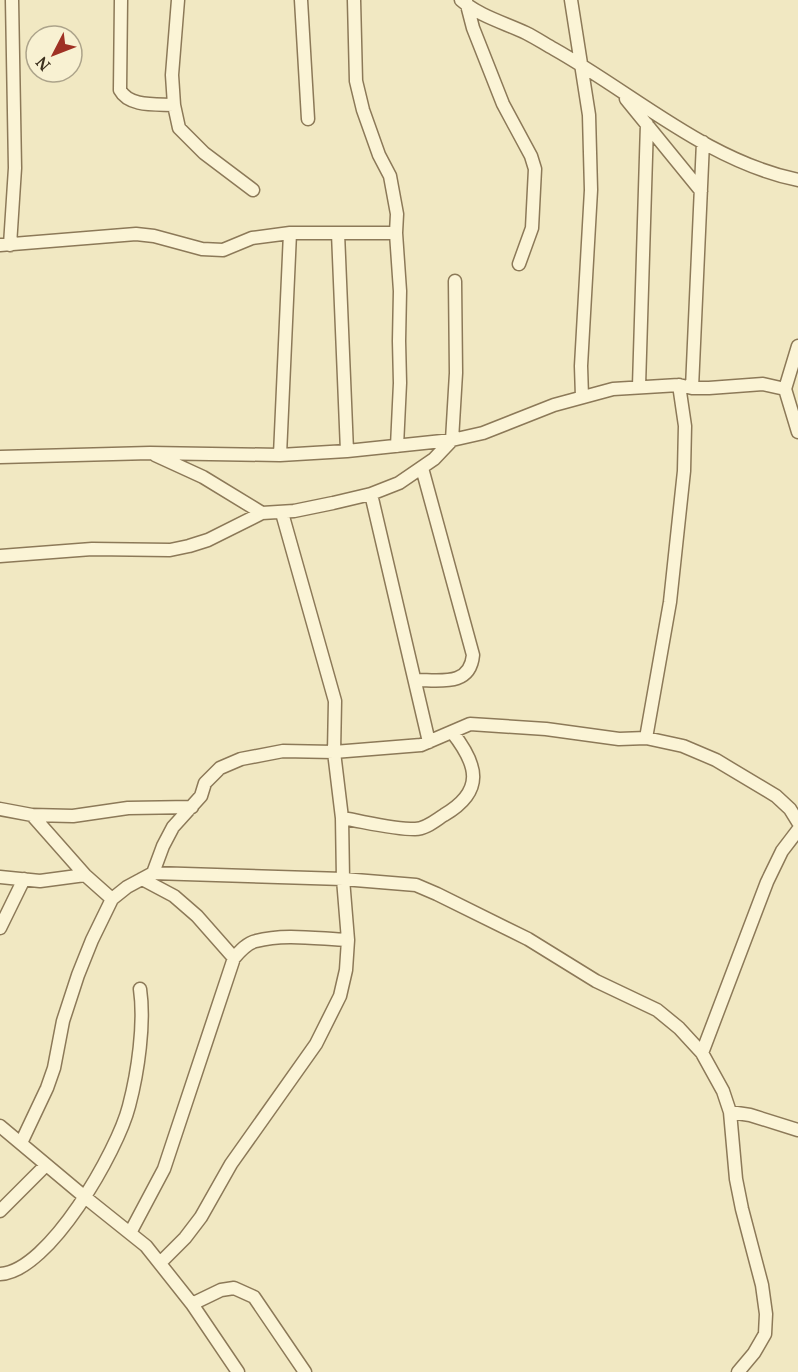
<svg xmlns="http://www.w3.org/2000/svg" width="798" height="1372" font-family="'PT Serif',serif">
	<style>
		.lines { fill: none; stroke-linecap: round; stroke-linejoin: round }
		.street-casing { stroke: #8c7958; stroke-width: 15 }
		.street { stroke: #fbf4d6; stroke-width: 12 }
	</style>
	<rect width="100%" height="100%" fill="#f1e8c2"/>
	<g class="lines">
		<defs>
			<path id="street" d="M 121,0 L 120,90 C 129,107 156,104 174,105
				M 178,0 L 172,75 L 174,105 L 179,128 L 204,153 L 253,190
				M 301,0 L 308,119
				M 354,0 L 356,81 L 363,110 L 379,155 L 390,176 L 397,214 L 396,233 L 400,291 L 399,341 L 400,383 L 397,446
				M 461,0 C 479,16 505,23 526,33 C 536,38 545,44 554,49 C 634,94 707,161 798,180
				M 571,0 L 589,115 L 591,190 L 581,366 L 582,397
				M 466,1 L 473,28 L 503,104 L 531,156 L 535,169 L 532,228 L 519,264
				M 626,99 L 701,191
				M 338,233 L 347,451
				M 0,245 L 136,234 L 154,236 L 202,249 L 223,250 L 252,238 L 290,233 L 396,233
				M 10,245 L 15,168 L 12,0
				M 798,346 L 785,389 L 798,432
				M 639,386 L 647,124
				M 692,388 L 703,142
				M 155,455 L 203,477 L 262,513
				M 280,455 L 290,233
				M 0,457 L 150,453 L 280,455 L 347,451 L 452,440 L 483,433 L 554,405 L 613,389 L 679,385 L 692,388 L 709,388 L 763,384 L 785,389
				M 371,494 L 429,742
				M 0,556 L 92,549 L 170,550 L 189,546 L 208,540 L 262,513 L 294,511 L 333,503 L 371,494 L 399,483 L 434,459 L 452,440 L 456,373 L 455,281
				M 415,680 C 440,680 470,687 473,655 L 422,468
				M 646,738 L 670,602 L 684,471 L 685,426 L 679,385
				M 0,809 L 32,815 L 85,875 L 112,899
				M 32,815 L 73,816 L 128,808 L 192,807
				M 342,818 C 366,822 391,829 415,829 C 426,829 436,820 444,815 C 485,791 478,765 452,732
				M 153,873 L 163,846 L 173,827 L 201,796 L 205,783 L 220,768 L 241,759 L 283,751 L 334,752 L 421,745 L 470,724 L 546,729 L 619,739 L 646,738 L 683,746 L 716,760 L 776,796 L 790,809 L 798,822
				M 0,877 L 40,881 L 85,875
				M 0,928 L 24,879
				M 234,958 C 240,951 247,943 256,941 C 285,933 319,939 348,940
				M 702,1053 L 767,882 L 782,851 L 798,830
				M 730,1112 L 750,1115 L 798,1130
				M 0,1126 L 86,1198 L 146,1246 L 192,1304 L 238,1372
				M 21,1143 L 47,1088 L 54,1068 L 63,1021 L 78,975 L 92,940 L 112,899 L 127,887 L 153,873 L 343,879 L 416,885 L 437,894 L 528,939 L 596,981 L 657,1010 L 679,1028 L 702,1053 L 723,1091 L 730,1112 L 736,1179 L 742,1209 L 762,1285 L 766,1314 L 765,1334 L 754,1353 L 738,1372
				M 0,1211 L 46,1165
				M 130,1233 L 164,1169 L 234,958 L 197,916 L 174,896 L 142,879
				M 161,1262 L 185,1238 L 201,1217 L 231,1164 L 316,1044 L 340,996 L 346,970 L 348,940 L 343,879 L 342,818 L 334,752 L 335,701 L 282,513
				M 0,1274 C 49,1272 118,1150 129,1106 C 138,1072 145,1023 140,989
				M 192,1304 L 221,1290 L 234,1288 L 254,1297 L 305,1372"/>
		</defs>
		<use href="#street" class="street-casing"/>
		<use href="#street" class="street"/>
	</g>
	<g transform="translate(54 54) rotate(228)"><circle r="28" fill="#f8f1d2" stroke="#aca38a" stroke-width="1.5"/>
	<path d="M0-4.5L10 22L0 15L-10 22Z" fill="#9f3124"/>
	<text y="-9" font-size="16" font-weight="bold" text-anchor="middle" fill="#3b2f1d">N</text>
	</g>
</svg>
